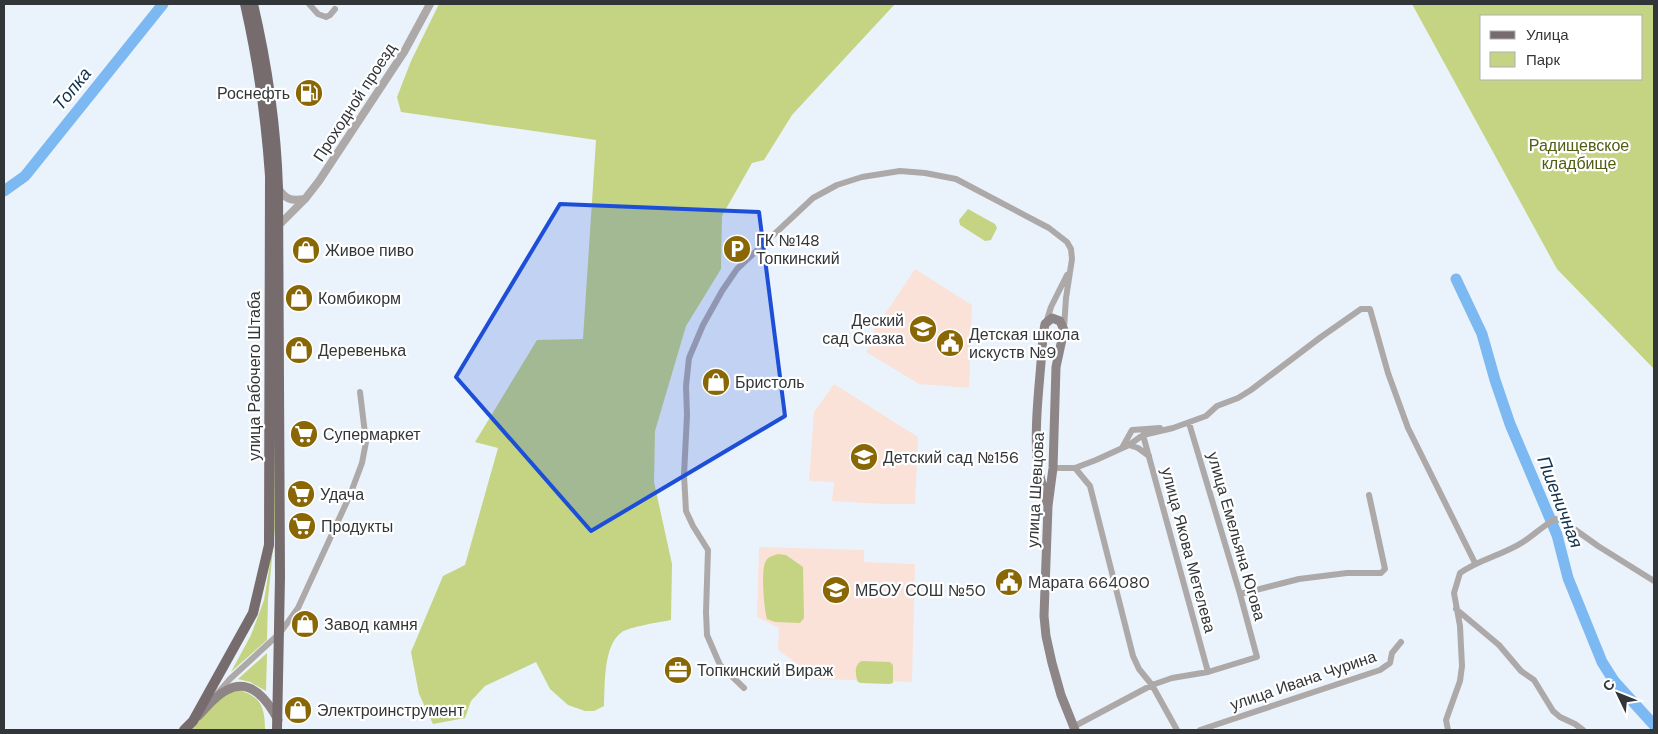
<svg xmlns="http://www.w3.org/2000/svg" width="1658" height="734" font-family="'DM Sans',sans-serif">
	<style>
		.education { fill: #fbe2d9 }
		.green { fill: #c4d482; fill-rule: evenodd }
		.lines { fill: none; stroke-linecap: round; stroke-linejoin: round }
		.river { stroke: #7cb8f1; stroke-width: 11 }
		.minor { stroke: #aea9a9; stroke-width: 6 }
		.tertiary { stroke: #aea9a9; stroke-width: 8 }
		.secondary { stroke: #8d8586; stroke-width: 9 }
		.primary { stroke: #766c6e; stroke-width: 10 }
		.marked { fill: #1d4ed8; fill-opacity: 0.2; stroke: #1d4ed8; stroke-width: 4; stroke-linejoin: round }
		.labels { text-anchor: middle; stroke-width: 4.5; stroke-linejoin: round; paint-order: stroke }
		.poi-label { font-size: 16px; fill: #333639; stroke: #fff; text-anchor: start }
		.street-label { font-size: 16px; fill: #333639; stroke: #fff }
		.park-label { font-size: 16px; fill: #525d13; stroke: #fff }
		.water-label { font-size: 18px; font-style: italic; fill: #11324e; stroke: #fff }
	</style>
	<rect width="100%" height="100%" fill="#eaf3fb"/>
	<path class="education" d="M 915,269 L 972,305 L 969,388 L 919,384 L 866,352 L 877,336 L 873,332 Z
		M 834,384 L 918,437 L 915,504 L 883,504 L 832,501 L 834,482 L 809,481 L 814,412 Z
		M 759,547 L 864,550 L 864,562 L 915,564 L 912,682 L 818,679 L 778,650 L 779,628 L 757,617 Z"/>
	<path class="green" d="M 439,4 L 895,4 L 792,115 L 764,160 L 752,163 L 722,216 L 721,269 L 686,326 L 655,431 L 654,482 L 672,564 L 671,620 C 660,622 629,627 622,632 C 603,645 605,685 604,706 L 594,711 L 585,711 L 568,705 L 550,689 L 536,662 L 485,686 L 471,701 L 465,718 L 433,724 L 419,694 L 411,652 L 443,576 L 465,565 L 498,448 L 475,442 L 537,340 L 583,339 L 596,140 L 401,112 L 397,97 L 411,61 Z
		M 1412,4 L 1654,4 L 1654,369 L 1557,269 ZM 1642,16 L 1642,79 L 1482,79 L 1482,16 Z
		M 968,209 L 995,224 L 997,228 L 991,240 L 985,241 L 960,225 L 959,220 Z
		M 273,354 L 276,518 L 268,599 L 267,640 L 231,672 L 251,635 L 264,600 L 273,545 Z
		M 778,554 L 786,555 L 803,567 L 804,618 L 800,623 L 775,622 L 767,619 C 764,608 761,574 765,563 C 767,557 772,556 778,554 Z
		M 267,653 L 266,691 L 250,682 L 238,679 Z
		M 862,661 L 890,662 L 893,665 L 893,683 L 889,684 L 861,683 L 858,682 C 855,675 854,664 862,661 Z
		M 236,689 C 260,696 265,705 265,730 L 191,730 L 222,693 Z"/>
	<g class="lines">
		<path class="river" d="M 4,191 L 25,176 L 163,4
			M 1456,279 L 1482,334 L 1495,380 L 1510,424 L 1557,535 L 1568,578 L 1602,662 L 1614,681 L 1654,725"/>
		<path class="minor" d="M 309,4 L 318,14 L 326,17 L 330,15 L 335,9
			M 1046,323 L 1051,307 L 1067,275
			M 1143,435 L 1208,672
			M 1129,445 L 1138,448 L 1149,456
			M 1122,448 L 1132,430 L 1160,428
			M 1053,468 L 1075,468 L 1090,486 L 1133,656 L 1139,669 L 1152,685 L 1177,730
			M 1075,468 L 1096,460 L 1129,445 L 1143,435 L 1173,428 L 1206,416 L 1217,406 L 1238,398 L 1251,390 L 1321,337 L 1361,309 L 1370,309 L 1388,373 L 1408,428 L 1475,563
			M 1240,594 L 1299,579 L 1347,573 L 1381,573 L 1385,569 L 1369,495
			M 1456,609 L 1499,645 L 1521,671 L 1534,680 L 1553,711 L 1560,717 L 1575,724 L 1583,730
			M 744,688 L 720,665 L 707,635 L 706,612 L 708,550 L 693,526 L 686,511 L 684,475 L 687,415 L 686,386 L 689,358 L 703,325 L 722,291 L 737,269 L 813,198 L 837,185 L 862,177 L 900,171 L 925,173 L 956,179 L 1049,228 L 1067,242 L 1071,249 L 1072,259 L 1066,298 L 1064,328
			M 217,694 L 230,679 L 280,633 L 298,608 L 350,495 L 362,463 L 366,442 L 360,392
			M 1073,727 L 1152,685 L 1172,678 L 1208,672 L 1257,657 L 1240,594 L 1189,423
			M 1200,730 L 1380,670 L 1390,663 L 1392,653 L 1401,642
			M 1448,730 L 1446,720 L 1460,681 L 1462,666 L 1460,626 L 1454,593 L 1460,573 C 1480,559 1503,555 1523,542 C 1534,535 1543,526 1555,519 L 1563,521 L 1598,546 L 1654,581"/>
		<path class="tertiary" d="M 278,188 C 286,200 291,201 305,199
			M 276,228 L 305,199 L 319,181 L 404,52 L 430,4"/>
		<path class="secondary" d="M 1048,506 C 1044,490 1038,474 1037,458 C 1034,419 1041,374 1043,335 L 1045,324 L 1052,318 L 1060,321 L 1064,330 L 1056,367 L 1053,468 L 1048,506 L 1044,616 L 1046,636 L 1052,663 L 1061,695 L 1075,730
			M 198,716 C 206,708 216,695 227,690 C 251,677 268,701 278,720"/>
		<path class="primary" d="M 253,4 C 267,64 276,126 278,188 L 280,577 L 277,730
			M 184,730 L 193,721 L 253,613 L 269,545 L 270,176 C 266,118 258,61 245,4"/>
	</g>
	<path class="marked" d="M 560,204 L 759,212 L 785,416 L 591,531 L 456,377 Z"/>
	<defs>
		<symbol id="fuel-disc" viewBox="-11 -11 22 22"><circle r="9.5" fill="#8a6705" stroke="#fff"/><path d="M-5.5-6h7V0h2V4h1.3V-2.5L3-4.5l.8-.8L6-3V5H2.5V1h-1V6h-7ZM-4.2-4.7v3.2H.2V-4.7Z" fill="#fff"/></symbol>
		<symbol id="parking-disc" viewBox="-11 -11 22 22"><circle r="9.5" fill="#8a6705" stroke="#fff"/><path d="M-3.5-5.5H1a3.5 3.5 0 0 1 0 7H-1V5.5H-3.5ZM-1-3.4V-.6H.8a1.4 1.4 0 0 0 0-2.8Z" fill="#fff"/></symbol>
		<symbol id="shop-disc" viewBox="-11 -11 22 22"><circle r="9.5" fill="#8a6705" stroke="#fff"/><path d="M-5-2.5h2.3a2.7 3.5 0 0 1 5.4 0H5L5.5 6h-11ZM-1.5-2.5h3a1.5 2.3 0 0 0-3 0Z" fill="#fff"/></symbol>
		<symbol id="school-disc" viewBox="-11 -11 22 22"><circle r="9.5" fill="#8a6705" stroke="#fff"/><path d="M0-5L7-2L0 1L-7-2ZM-4 1L0 2.5L4 1V4Q0 6-4 4Z" fill="#fff"/></symbol>
		<symbol id="civic-disc" viewBox="-11 -11 22 22"><circle r="9.5" fill="#8a6705" stroke="#fff"/><path d="M-.6-6.5H3V-4.5H.6V-3L4-1V1h2V6H-6V1h2V-1L-.6-3ZM-1.2 2.5V6h2.4V2.5Z" fill="#fff"/></symbol>
		<symbol id="supermarket-disc" viewBox="-11 -11 22 22"><circle r="9.5" fill="#8a6705" stroke="#fff"/><path d="M-6-5.5h2.5l.6 2H6L4.5 2H-2.5L-4.4-4H-6ZM-1.5 3.2a1.3 1.3 0 1 0 .1 0ZM3 3.2a1.3 1.3 0 1 0 .1 0Z" fill="#fff"/></symbol>
		<symbol id="office-disc" viewBox="-11 -11 22 22"><circle r="9.5" fill="#8a6705" stroke="#fff"/><path d="M-6-3h4V-5.5h4V-3h4V5H-6ZM-1-4.5V-3h2v-1.5ZM-6 0V1H6V0Z" fill="#fff"/></symbol>
	</defs>
	<g fill-rule="evenodd">
		<use href="#fuel-disc" x="293" y="77" width="32" height="32"/>
		<use href="#parking-disc" x="721" y="233" width="32" height="32"/>
		<use href="#shop-disc" x="290" y="234" width="32" height="32"/>
		<use href="#shop-disc" x="283" y="282" width="32" height="32"/>
		<use href="#school-disc" x="907" y="313" width="32" height="32"/>
		<use href="#civic-disc" x="934" y="327" width="32" height="32"/>
		<use href="#shop-disc" x="283" y="334" width="32" height="32"/>
		<use href="#shop-disc" x="700" y="366" width="32" height="32"/>
		<use href="#supermarket-disc" x="288" y="418" width="32" height="32"/>
		<use href="#school-disc" x="848" y="441" width="32" height="32"/>
		<use href="#supermarket-disc" x="285" y="478" width="32" height="32"/>
		<use href="#supermarket-disc" x="286" y="510" width="32" height="32"/>
		<use href="#civic-disc" x="993" y="566" width="32" height="32"/>
		<use href="#school-disc" x="820" y="574" width="32" height="32"/>
		<use href="#shop-disc" x="289" y="608" width="32" height="32"/>
		<use href="#office-disc" x="662" y="654" width="32" height="32"/>
		<use href="#shop-disc" x="282" y="694" width="32" height="32"/>
	</g>
	<g class="labels">
		<g class="poi-label">
			<text x="290" y="99" text-anchor="end">Роснефть</text>
			<text x="756" y="246">ГК №148<tspan x="756" dy="18">Топкинский</tspan></text>
			<text x="325" y="256">Живое пиво</text>
			<text x="318" y="304">Комбикорм</text>
			<text x="904" y="326" text-anchor="end">Деский<tspan x="904" dy="18">сад Сказка</tspan></text>
			<text x="969" y="340">Детская школа<tspan x="969" dy="18">искуств №9</tspan></text>
			<text x="318" y="356">Деревенька</text>
			<text x="735" y="388">Бристоль</text>
			<text x="323" y="440">Супермаркет</text>
			<text x="883" y="463">Детский сад №156</text>
			<text x="320" y="500">Удача</text>
			<text x="321" y="532">Продукты</text>
			<text x="1028" y="588">Марата 664080</text>
			<text x="855" y="596">МБОУ СОШ №50</text>
			<text x="324" y="630">Завод камня</text>
			<text x="697" y="676">Топкинский Вираж</text>
			<text x="317" y="716">Электроинструмент</text>
		</g>
		<g class="street-label">
			<text transform="translate(354 102) rotate(-57)" y="6">Проходной проезд</text>
			<text transform="translate(254 376) rotate(-90)" y="6">улица Рабочего Штаба</text>
			<text transform="translate(1035 490) rotate(-87)" y="6">улица Шевцова</text>
			<text transform="translate(1237 536) rotate(74)" y="6">улица Емельяна Югова</text>
			<text transform="translate(1189 550) rotate(75)" y="6">улица Якова Метелева</text>
			<text transform="translate(1303 680) rotate(-19)" y="6">улица Ивана Чурина</text>
		</g>
		<g class="park-label">
			<text x="1579" y="151">Радищевское<tspan x="1579" dy="18">кладбище</tspan></text>
		</g>
		<g class="water-label">
			<text transform="translate(72 89) rotate(-51)" y="6">Топка</text>
			<text transform="translate(1560 502) rotate(69)" y="6">Пшеничная</text>
		</g>
	</g>
	<rect width="1658" height="734" fill="none" stroke="#333639" stroke-width="10"/>
	<rect x="1480" y="15" width="162" height="65" fill="#ffffff" stroke="#adafb0"/>
	<rect x="1490" y="31" width="25" height="8" fill="#766c6e" stroke="#adafb0"/>
	<text x="1526" y="40" font-size="15" fill="#333639">Улица</text>
	<rect x="1490" y="52" width="25" height="15" fill="#c4d482" stroke="#adafb0"/>
	<text x="1526" y="65" font-size="15" fill="#333639">Парк</text>
	<g transform="translate(1618 694) rotate(313)" stroke="#ffffff" stroke-width="4" paint-order="stroke">
	<path d="M0-4L9 19L0 12L-9 19Z" fill="#333639"/>
	<text y="-8" font-size="14" font-weight="bold" text-anchor="middle" fill="#333639">С</text>
	</g>
</svg>
